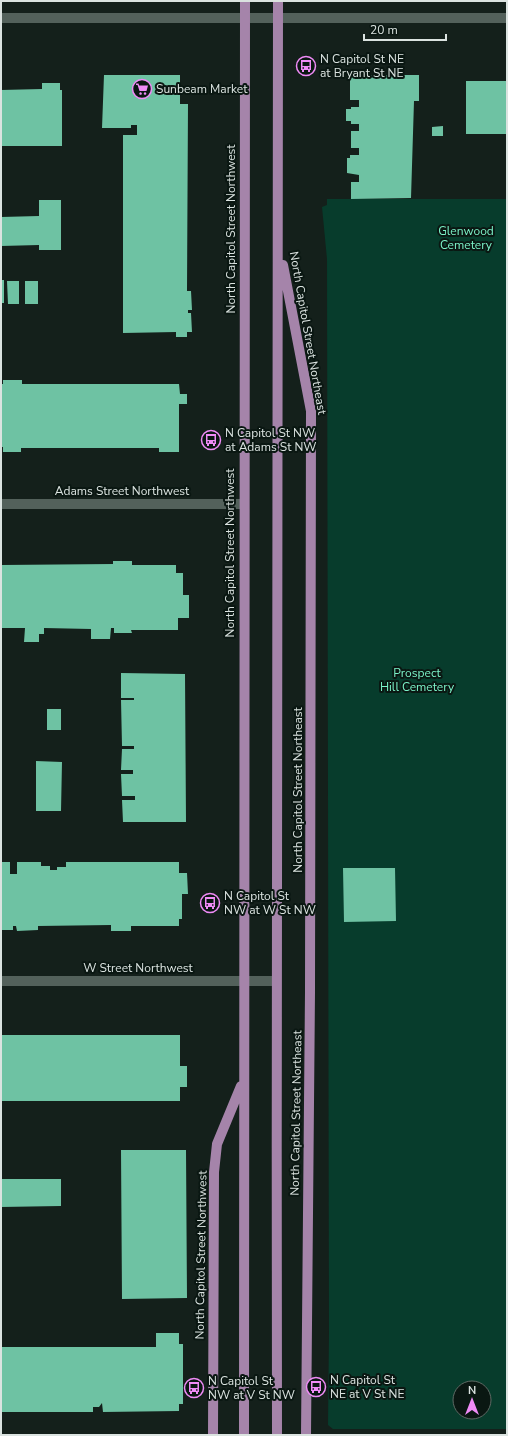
<svg xmlns="http://www.w3.org/2000/svg" width="508" height="1436" font-family="'Nunito Sans',sans-serif">
	<style>
		.green { fill: #073c2c; fill-rule: evenodd }
		.building { fill: #6ec2a3 }
		.lines { fill: none; stroke-linecap: round; stroke-linejoin: round }
		.minor { stroke: #53615b; stroke-width: 10 }
		.primary { stroke: #a584aa; stroke-width: 10 }
		.labels { text-anchor: middle; stroke-width: 4; stroke-linejoin: round; paint-order: stroke }
		.poi-label { font-size: 12px; fill: #dbe3e0; stroke: #0a1712; text-anchor: start }
		.street-label { font-size: 12px; fill: #dbe3e0; stroke: #0a1712 }
		.park-label { font-size: 12px; fill: #7cf3c9; stroke: #0a1712 }
	</style>
	<rect width="100%" height="100%" fill="#14201b"/>
	<path class="green" d="M 327,199 L 507,199 L 507,1429 L 333,1429 L 328,1425 L 329,1333 L 327,259 L 322,207 L 327,205 ZM 460,1388 L 484,1388 L 484,1412 L 460,1412 Z"/>
	<path class="building" d="M 104,75 L 180,75 L 180,104 L 188,104 L 187,291 L 191,291 L 192,310 L 188,310 L 188,313 L 191,313 L 192,332 L 187,332 L 187,337 L 176,337 L 176,332 L 123,333 L 123,135 L 137,135 L 137,125 L 131,125 L 131,128 L 102,128 Z
		M 350,75 L 419,75 L 419,101 L 414,101 L 411,198 L 351,199 L 351,182 L 359,182 L 359,175 L 347,173 L 347,158 L 350,158 L 350,155 L 359,155 L 359,148 L 351,148 L 351,131 L 359,131 L 359,124 L 351,124 L 351,121 L 346,121 L 346,109 L 351,109 L 351,107 L 359,107 L 359,100 L 350,100 Z
		M 466,81 L 507,81 L 507,134 L 466,134 Z
		M 42,83 L 60,83 L 60,90 L 62,90 L 62,146 L 1,146 L 1,90 L 42,89 Z
		M 443,126 L 443,136 L 432,136 L 432,127 Z
		M 39,200 L 61,200 L 61,250 L 39,250 L 39,245 L 1,246 L 1,217 L 39,216 Z
		M 1,280 L 4,280 L 4,303 L 1,303 Z
		M 7,281 L 19,281 L 19,304 L 8,304 Z
		M 25,281 L 38,281 L 38,304 L 25,304 Z
		M 3,380 L 22,380 L 22,384 L 179,384 L 180,394 L 187,394 L 187,404 L 179,404 L 179,452 L 159,452 L 159,448 L 21,448 L 21,452 L 3,452 L 3,447 L 1,447 L 1,384 L 3,384 Z
		M 113,561 L 132,561 L 132,565 L 176,565 L 176,573 L 183,573 L 183,595 L 189,595 L 189,618 L 178,618 L 178,630 L 131,630 L 132,633 L 114,633 L 114,628 L 111,628 L 110,639 L 91,639 L 91,629 L 44,628 L 44,634 L 39,634 L 39,642 L 24,642 L 25,628 L 1,628 L 1,565 L 113,564 Z
		M 121,673 L 185,674 L 186,822 L 123,822 L 122,800 L 135,800 L 135,796 L 122,796 L 121,774 L 133,774 L 133,770 L 121,770 L 122,749 L 134,749 L 134,746 L 122,746 L 121,700 L 134,700 L 134,698 L 121,698 Z
		M 47,709 L 61,709 L 61,730 L 47,730 Z
		M 36,761 L 62,762 L 61,811 L 36,811 Z
		M 1,862 L 10,862 L 10,874 L 17,874 L 17,862 L 41,862 L 41,866 L 50,866 L 50,870 L 57,870 L 57,867 L 66,867 L 66,862 L 179,862 L 179,873 L 187,873 L 188,894 L 182,894 L 182,919 L 179,919 L 179,926 L 131,926 L 131,931 L 111,931 L 111,925 L 38,926 L 38,930 L 17,931 L 16,926 L 13,926 L 13,930 L 1,930 Z
		M 343,868 L 395,868 L 396,921 L 344,922 Z
		M 1,1035 L 180,1035 L 180,1066 L 187,1066 L 187,1087 L 180,1087 L 180,1101 L 1,1101 Z
		M 121,1150 L 186,1150 L 187,1298 L 122,1299 Z
		M 1,1179 L 61,1179 L 61,1206 L 1,1207 Z
		M 156,1333 L 179,1333 L 179,1344 L 183,1344 L 183,1404 L 179,1404 L 179,1411 L 103,1412 L 102,1403 L 99,1407 L 93,1407 L 93,1412 L 1,1412 L 1,1347 L 156,1347 Z"/>
	<g class="lines">
		<path class="minor" d="M 1,18 L 507,18
			M 1,504 L 244,504
			M 1,981 L 276,981"/>
		<path class="primary" d="M 283,265 L 311,411 L 310,992 L 306,1435
			M 213,1435 L 214,1172 L 217,1144 L 241,1086
			M 244,1435 L 245,1
			M 277,1435 C 276,957 278,479 278,1"/>
	</g>
	<defs>
		<symbol id="bus-ring" viewBox="-11 -11 22 22"><circle r="9.5" fill="#0a1712" stroke="#ef8bf6" stroke-width="1.5"/><path d="M-5-6H5V4H4V6H2V4H-2V6H-4V4H-5ZM-3.5-4V0h7V-4ZM-3.5 1.2v1.5H-2V1.2ZM2 1.2v1.5H3.5V1.2Z" fill="#ef8bf6"/></symbol>
		<symbol id="supermarket-ring" viewBox="-11 -11 22 22"><circle r="9.5" fill="#0a1712" stroke="#ef8bf6" stroke-width="1.5"/><path d="M-6-5.5h2.5l.6 2H6L4.5 2H-2.5L-4.4-4H-6ZM-1.5 3.2a1.3 1.3 0 1 0 .1 0ZM3 3.2a1.3 1.3 0 1 0 .1 0Z" fill="#ef8bf6"/></symbol>
	</defs>
	<g fill-rule="evenodd">
		<use href="#bus-ring" x="295" y="55" width="22" height="22"/>
		<use href="#supermarket-ring" x="131" y="78" width="22" height="22"/>
		<use href="#bus-ring" x="200" y="429" width="22" height="22"/>
		<use href="#bus-ring" x="199" y="892" width="22" height="22"/>
		<use href="#bus-ring" x="305" y="1376" width="22" height="22"/>
		<use href="#bus-ring" x="183" y="1377" width="22" height="22"/>
	</g>
	<g class="labels">
		<g class="poi-label">
			<text x="320" y="63">N Capitol St NE<tspan x="320" dy="14">at Bryant St NE</tspan></text>
			<text x="156" y="93">Sunbeam Market</text>
			<text x="225" y="437">N Capitol St NW<tspan x="225" dy="14">at Adams St NW</tspan></text>
			<text x="224" y="900">N Capitol St<tspan x="224" dy="14">NW at W St NW</tspan></text>
			<text x="330" y="1384">N Capitol St<tspan x="330" dy="14">NE at V St NE</tspan></text>
			<text x="208" y="1385">N Capitol St<tspan x="208" dy="14">NW at V St NW</tspan></text>
		</g>
		<g class="street-label">
			<text transform="translate(231 229) rotate(-90)" y="4">North Capitol Street Northwest</text>
			<text transform="translate(308 333) rotate(80)" y="4">North Capitol Street Northeast</text>
			<text x="122" y="495">Adams Street Northwest</text>
			<text transform="translate(230 553) rotate(-90)" y="4">North Capitol Street Northwest</text>
			<text transform="translate(298 790) rotate(-90)" y="4">North Capitol Street Northeast</text>
			<text x="138" y="972">W Street Northwest</text>
			<text transform="translate(296 1113) rotate(-89)" y="4">North Capitol Street Northeast</text>
			<text transform="translate(201 1255) rotate(-89)" y="4">North Capitol Street Northwest</text>
		</g>
		<g class="park-label">
			<text x="466" y="235">Glenwood<tspan x="466" dy="14">Cemetery</tspan></text>
			<text x="417" y="677">Prospect<tspan x="417" dy="14">Hill Cemetery</tspan></text>
		</g>
	</g>
	<rect width="508" height="1436" fill="none" stroke="#dbe3e0" stroke-width="4"/>
	<g transform="translate(472 1400)"><circle r="19" fill="#0a1712" stroke="#5e6964"/>
	<path d="M0-3L7 15L0 10L-7 15Z" fill="#ef8bf6"/>
	<text y="-6" font-size="11" font-weight="bold" text-anchor="middle" fill="#dbe3e0">N</text>
	</g>
	<path d="M364 34v6h82v-6" fill="none" stroke="#dbe3e0" stroke-width="2"/>
	<text x="370" y="34" font-size="12" fill="#dbe3e0" stroke="#0a1712" stroke-width="3" paint-order="stroke">20 m</text>
</svg>
